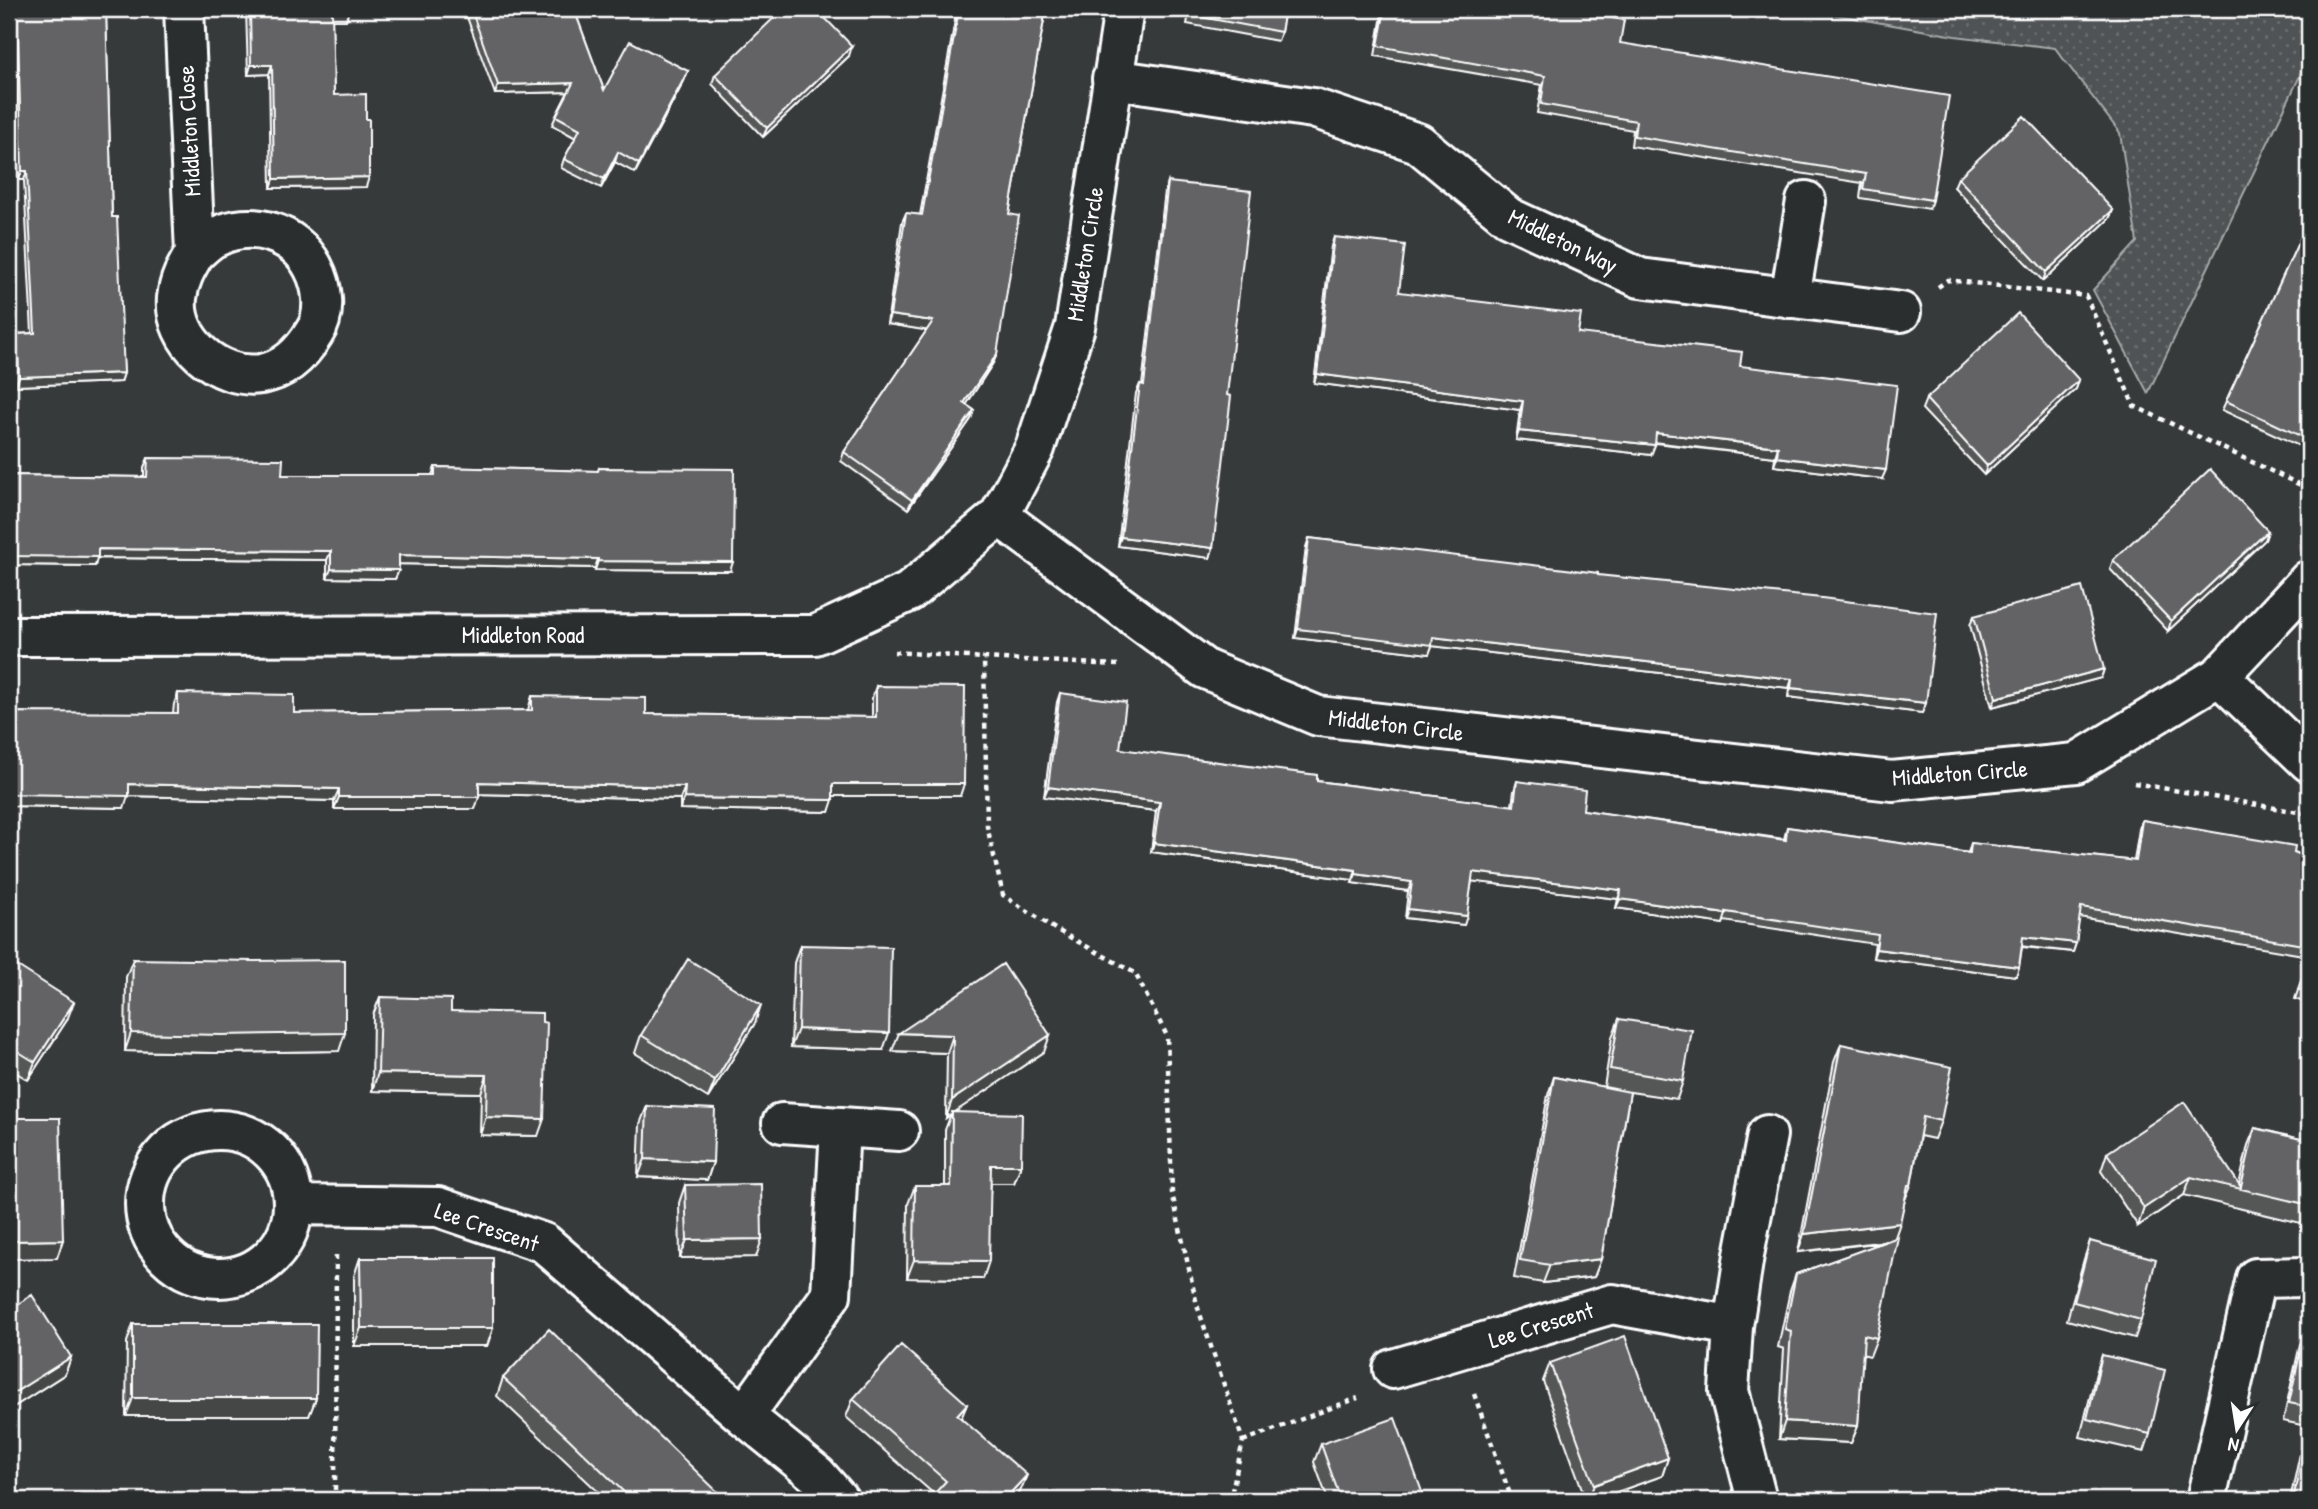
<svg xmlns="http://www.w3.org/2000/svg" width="2318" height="1509" font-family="'Patrick Hand',sans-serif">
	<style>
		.grass { fill: url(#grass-dots); stroke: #a8a9aa; stroke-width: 2 }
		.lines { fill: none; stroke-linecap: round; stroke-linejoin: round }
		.minor-casing { stroke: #fff; stroke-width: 44 }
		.path { stroke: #fff; stroke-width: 4.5; stroke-dasharray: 5 5; stroke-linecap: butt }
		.minor { stroke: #2a2d2e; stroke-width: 38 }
		.wall { fill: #555657; stroke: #fff; stroke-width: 2 }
		.shaded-wall { fill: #454647; stroke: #fff; stroke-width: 2 }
		.building { fill: #636465; stroke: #fff; stroke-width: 2 }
		.labels { text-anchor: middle; stroke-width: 7; stroke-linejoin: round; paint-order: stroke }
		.street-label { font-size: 23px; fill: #fff; stroke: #2a2d2e }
	</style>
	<defs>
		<pattern id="grass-dots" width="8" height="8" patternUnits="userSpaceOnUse" patternTransform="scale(1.75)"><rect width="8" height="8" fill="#505354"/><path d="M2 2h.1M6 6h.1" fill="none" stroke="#6a6d6e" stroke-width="1.8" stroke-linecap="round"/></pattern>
	</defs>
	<rect width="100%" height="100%" fill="#373a3b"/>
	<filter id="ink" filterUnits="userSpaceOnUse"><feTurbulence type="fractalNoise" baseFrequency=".0143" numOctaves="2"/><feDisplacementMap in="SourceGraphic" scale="14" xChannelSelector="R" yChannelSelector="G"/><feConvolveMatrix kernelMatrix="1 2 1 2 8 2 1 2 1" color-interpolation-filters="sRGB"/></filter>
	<g filter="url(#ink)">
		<path class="grass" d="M 1803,9 L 2309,9 L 2309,57 L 2148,393 L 2093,290 L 2137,242 L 2120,133 L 2055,48 L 1955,36 Z"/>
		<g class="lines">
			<defs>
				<path id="minor" d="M 184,9 L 195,253 C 186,268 179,280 177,298 C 173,341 218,380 261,374 C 285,370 302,353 314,333 C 327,314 323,286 313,267 C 295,232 250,219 216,237 C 208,240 201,248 195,253
					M 1124,9 L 1075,327 L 1035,448 L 999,516 L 1205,669 L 1318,716 L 1892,781 L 2076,763 L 2219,676 L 2309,580
					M 1112,79 L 1313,108 L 1418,143 L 1508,217 L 1640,278 L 1901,312
					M 1790,298 L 1806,201
					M 9,636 L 815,635 L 909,592 L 999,516
					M 2219,676 L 2309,762
					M 782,1123 L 899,1131
					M145 1204a74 74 0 1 1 148 0a74 74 0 1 1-148 0Z
					M 294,1205 L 438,1207 L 544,1243 L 744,1416 L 817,1475 L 839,1500
					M 1393,1369 L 1612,1304 L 1733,1326
					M 744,1416 L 831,1295 L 840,1127
					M 1757,1500 L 1729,1391 L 1733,1326 L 1744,1255 L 1767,1135
					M 2206,1500 L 2256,1278 L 2309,1277"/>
			</defs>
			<use href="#minor" class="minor-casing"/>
			<path class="path" d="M 1938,287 L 1948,280 L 2086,296 L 2134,406 L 2309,489
				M 894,652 L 984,658
				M 1118,665 L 984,658 L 987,826 L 1003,895 L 1055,929 L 1135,973 L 1167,1036 L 1172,1193 L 1197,1305 L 1243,1441 L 1230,1500
				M 2134,783 L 2309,814
				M 1474,1394 L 1512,1500
				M 1243,1441 L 1358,1398
				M 335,1500 L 336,1253"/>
			<use href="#minor" class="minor"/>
		</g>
		<path class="wall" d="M 14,9 L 109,9 L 108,13 L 106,13 L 112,217 L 124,373 L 121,382 L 16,386 L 14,343 L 17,334 L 32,333 L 24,180 L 19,180 Z
			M 246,9 L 349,9 L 346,20 L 332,20 L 334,95 L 366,187 L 271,188 L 269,74 L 248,75 Z
			M 464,9 L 574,9 L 604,90 L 688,71 L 684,81 L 635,173 L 615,162 L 601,188 L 561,168 L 564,159 L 576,138 L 552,125 L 556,116 L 568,92 L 495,94 Z
			M 957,9 L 1046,9 L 1009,214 L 997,354 L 993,363 L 966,405 L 974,410 L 971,419 L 908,509 L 841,461 L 844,452 L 927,330 L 887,324 L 902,222 L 906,213 L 920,215 Z
			M 1190,9 L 1285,9 L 1281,32 L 1278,41 L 1187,24 Z
			M 1383,9 L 1560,9 L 1620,43 L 1932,200 L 1929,209 L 1860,198 L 1862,183 L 1631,146 L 1633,130 L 1537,113 L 1542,85 L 1375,56 Z
			M 823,16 L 849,56 L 763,137 L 712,84 L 715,75 Z
			M 1958,178 L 2113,210 L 2109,219 L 2043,281 L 1954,187 Z
			M 1168,182 L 1227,395 L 1213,548 L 1210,558 L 1118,546 L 1136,393 L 1140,384 L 1142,385 L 1165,191 Z
			M 2309,219 L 2309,446 L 2308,450 L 2222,410 Z
			M 1334,237 L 1399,292 L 1578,333 L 1740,366 L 1882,479 L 1774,466 L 1775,457 L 1655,443 L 1651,455 L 1516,440 L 1520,410 L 1314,383 L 1331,246 Z
			M 2079,380 L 2076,389 L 1984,475 L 1922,409 L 1926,399 Z
			M 148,458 L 282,475 L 432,475 L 435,467 L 598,471 L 599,468 L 730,571 L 595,570 L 595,568 L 399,564 L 399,570 L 395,579 L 327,578 L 327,560 L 97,558 L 95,566 L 9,565 L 9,475 L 144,477 L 144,467 Z
			M 2268,531 L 2265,540 L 2168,631 L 2110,569 L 2113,560 Z
			M 1309,538 L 1598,575 L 1926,703 L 1922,713 L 1788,697 L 1789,688 L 1432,646 L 1429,654 L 1295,638 L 1306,547 Z
			M 1974,616 L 2104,669 L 2101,678 L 1992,707 L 1970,625 Z
			M 876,686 L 960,796 L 833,796 L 829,812 L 680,809 L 680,799 L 479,794 L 475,809 L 334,809 L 334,801 L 128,796 L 124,808 L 9,806 L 173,713 L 174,704 L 178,693 L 294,713 L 528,710 L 532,696 L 646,714 L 872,717 L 872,698 Z
			M 1060,693 L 1120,749 L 1317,781 L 1512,806 L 1514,791 L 1517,781 L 1583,810 L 1784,839 L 1787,827 L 1968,853 L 1971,843 L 2134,861 L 2139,829 L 2142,820 L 2294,852 L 2309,858 L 2309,956 L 2079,917 L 2076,943 L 2073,952 L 2022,947 L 2019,967 L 2016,976 L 1873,958 L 1875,944 L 1724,921 L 1723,924 L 1616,908 L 1618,899 L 1472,881 L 1464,925 L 1405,918 L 1408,891 L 1352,883 L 1353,880 L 1151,852 L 1156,811 L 1044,797 L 1057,702 Z
			M 800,945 L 883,1050 L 791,1047 L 794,963 Z
			M 133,959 L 339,1051 L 214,1053 L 125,1051 L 126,977 Z
			M 2309,959 L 2309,1004 L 2295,999 Z
			M 1003,964 L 1044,1052 L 954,1112 L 1021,1165 L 1014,1183 L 991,1183 L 983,1279 L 907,1278 L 908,1204 L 915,1186 L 945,1186 L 945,1130 L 951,1114 L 946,1118 L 947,1053 L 892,1051 Z
			M 9,976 L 67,1020 L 28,1080 L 9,1068 Z
			M 380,997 L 451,1011 L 542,1022 L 538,1136 L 480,1135 L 481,1093 L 372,1091 L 373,1015 Z
			M 1619,1019 L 1683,1081 L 1677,1099 L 1630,1092 L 1601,1259 L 1594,1277 L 1543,1283 L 1514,1278 L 1548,1095 L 1554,1077 L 1604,1087 L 1612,1037 Z
			M 755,1023 L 708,1098 L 635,1053 L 641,1035 Z
			M 1841,1044 L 1941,1121 L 1934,1139 L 1920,1136 L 1911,1185 L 1905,1200 L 1895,1238 L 1877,1338 L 1870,1356 L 1862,1354 L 1858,1426 L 1851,1443 L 1779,1439 L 1784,1349 L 1778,1347 L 1790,1291 L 1796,1274 L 1885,1242 L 1798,1252 L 1834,1062 Z
			M 647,1106 L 713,1162 L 707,1180 L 638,1177 L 640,1124 Z
			M 2255,1128 L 2309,1141 L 2309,1225 L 2184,1195 L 2138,1226 L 2101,1171 L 2107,1153 L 2239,1185 L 2248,1145 Z
			M 685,1185 L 756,1257 L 680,1258 L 679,1203 Z
			M 2090,1241 L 2141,1320 L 2135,1338 L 2067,1320 L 2084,1259 Z
			M 360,1258 L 493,1328 L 487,1346 L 354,1346 L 354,1276 Z
			M 9,1310 L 71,1357 L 65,1374 L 9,1410 Z
			M 133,1324 L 316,1398 L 309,1416 L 126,1416 L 127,1342 Z
			M 2306,1327 L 2309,1327 L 2309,1500 L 2290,1500 L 2306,1426 L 2283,1421 L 2300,1344 Z
			M 2102,1355 L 2150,1434 L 2144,1452 L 2080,1437 L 2096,1373 Z
			M 1550,1363 L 1668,1458 L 1662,1476 L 1594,1500 L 1586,1500 L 1543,1381 Z
			M 503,1378 L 726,1500 L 607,1500 L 497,1396 Z
			M 853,1399 L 967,1404 L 961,1418 L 1020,1492 L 1013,1500 L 933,1500 L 935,1495 L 846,1417 Z
			M 1321,1444 L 1425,1500 L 1328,1500 L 1314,1462 Z"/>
		<path class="shaded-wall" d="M 349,10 L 346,20 L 328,20 L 332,11 Z
			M 852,46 L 849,56 L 763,137 L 767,128 Z
			M 251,65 L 272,65 L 269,74 L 248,75 Z
			M 688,71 L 684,81 L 635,173 L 639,164 Z
			M 573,83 L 570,92 L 495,94 L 498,85 Z
			M 618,152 L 615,162 L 601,188 L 604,179 Z
			M 22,171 L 27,171 L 24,180 L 19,180 Z
			M 369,177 L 366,187 L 271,188 L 274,179 Z
			M 2113,210 L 2109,219 L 2043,281 L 2046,272 Z
			M 890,315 L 933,321 L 930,331 L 887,324 Z
			M 997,354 L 993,363 L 961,413 L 964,403 Z
			M 124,373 L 121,382 L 16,386 L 19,377 Z
			M 1317,374 L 1523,401 L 1520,410 L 1314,383 Z
			M 2079,380 L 2076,389 L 1984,475 L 1987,466 Z
			M 974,410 L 971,419 L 908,509 L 912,500 Z
			M 1519,431 L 1655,445 L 1651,455 L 1516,440 Z
			M 1656,433 L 1778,447 L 1775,457 L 1653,442 Z
			M 1777,457 L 1886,470 L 1882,479 L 1774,466 Z
			M 2268,531 L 2265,540 L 2168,631 L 2171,621 Z
			M 1121,537 L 1213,548 L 1210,558 L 1118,546 Z
			M 98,549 L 331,551 L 327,560 L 97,558 L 95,566 L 9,565 L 9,556 Z
			M 399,555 L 598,559 L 595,568 L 395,564 Z
			M 598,561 L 733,562 L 730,571 L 595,570 Z
			M 331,569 L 399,570 L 395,579 L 327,578 Z
			M 1298,629 L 1433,637 L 1792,679 L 1789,688 L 1432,646 L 1429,654 L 1295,638 Z
			M 2104,669 L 2101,678 L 1992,707 L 1996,698 Z
			M 1791,688 L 1926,703 L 1922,713 L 1788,697 Z
			M 479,782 L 685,787 L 680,799 L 475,794 Z
			M 129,784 L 339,789 L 334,801 L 128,796 L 124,808 L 9,806 L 9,794 Z
			M 833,784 L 964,784 L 960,796 L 829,796 Z
			M 1048,787 L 1160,802 L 1156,811 L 1044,797 Z
			M 339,797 L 479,797 L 475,809 L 334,809 Z
			M 684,798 L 833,800 L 829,812 L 680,809 Z
			M 1154,843 L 1356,870 L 1353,880 L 1151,852 Z
			M 1473,872 L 1621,890 L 1618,899 L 1469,881 Z
			M 1356,874 L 1412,882 L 1408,891 L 1352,883 Z
			M 1620,899 L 1726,914 L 1723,924 L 1616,908 Z
			M 1408,909 L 1467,916 L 1464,925 L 1405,918 Z
			M 2023,937 L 2076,943 L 2073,952 L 2019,946 Z
			M 1876,949 L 2019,967 L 2016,976 L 1873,958 Z
			M 74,1002 L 67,1020 L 28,1080 L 35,1062 Z
			M 761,1005 L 755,1023 L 708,1098 L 715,1081 Z
			M 798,1029 L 889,1033 L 883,1050 L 791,1047 Z
			M 131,1033 L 345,1033 L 339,1051 L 214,1053 L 125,1051 Z
			M 899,1033 L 953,1035 L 947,1053 L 892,1051 Z
			M 1050,1035 L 1044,1052 L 946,1118 L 952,1100 Z
			M 378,1073 L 487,1075 L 481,1093 L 372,1091 Z
			M 486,1117 L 544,1119 L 538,1136 L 480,1135 Z
			M 645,1159 L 713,1162 L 707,1180 L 638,1177 Z
			M 991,1165 L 1021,1165 L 1014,1183 L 985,1183 Z
			M 2191,1177 L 2184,1195 L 2138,1226 L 2144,1208 Z
			M 1900,1223 L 1894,1240 L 1798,1252 L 1804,1234 Z
			M 762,1239 L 756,1257 L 680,1258 L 687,1240 Z
			M 63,1240 L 57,1258 L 9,1259 L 9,1241 Z
			M 1601,1259 L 1594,1277 L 1543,1283 L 1550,1265 Z
			M 914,1260 L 989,1261 L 983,1279 L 907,1278 Z
			M 361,1328 L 493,1328 L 487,1346 L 354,1346 Z
			M 71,1357 L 65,1374 L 9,1410 L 9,1402 L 12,1394 Z
			M 133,1398 L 316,1398 L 309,1416 L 126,1416 Z
			M 967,1404 L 960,1421 L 957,1415 Z
			M 1785,1421 L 1858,1426 L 1851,1443 L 1779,1439 Z
			M 1668,1458 L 1662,1476 L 1594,1500 L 1588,1500 L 1594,1485 Z
			M 1027,1475 L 1020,1492 L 1013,1500 L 1004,1500 Z"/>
		<path class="building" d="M 17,9 L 106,9 L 112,217 L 117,217 L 124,373 L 19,377 L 17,334 L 35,333 L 27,171 L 22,171 Z
			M 250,9 L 349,9 L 349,10 L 332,11 L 334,95 L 366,94 L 366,119 L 369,119 L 369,177 L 274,179 L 272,65 L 251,65 Z
			M 471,9 L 574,9 L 604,90 L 630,41 L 688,71 L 639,164 L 618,152 L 604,179 L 564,159 L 580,129 L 556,116 L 573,83 L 498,85 Z
			M 783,9 L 824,9 L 823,16 L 852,46 L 767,128 L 715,75 Z
			M 959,9 L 1046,9 L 1009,214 L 1019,216 L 997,354 L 964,403 L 974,410 L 912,500 L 844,452 L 933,321 L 890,315 L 906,213 L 922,215 Z
			M 1191,9 L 1285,9 L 1281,32 L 1190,15 Z
			M 1385,9 L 1560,9 L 1624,20 L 1620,43 L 1949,96 L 1932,200 L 1863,189 L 1866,174 L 1634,136 L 1636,121 L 1541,104 L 1545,76 L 1378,46 Z
			M 2024,116 L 2113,210 L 2046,272 L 1958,178 Z
			M 1168,182 L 1251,191 L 1227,395 L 1231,396 L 1213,548 L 1121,537 L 1140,384 L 1144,385 Z
			M 2309,219 L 2309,440 L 2226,401 Z
			M 1334,237 L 1405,245 L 1399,292 L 1581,314 L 1578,333 L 1742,352 L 1740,366 L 1897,385 L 1886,470 L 1777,457 L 1778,447 L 1656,433 L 1655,445 L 1519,431 L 1523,401 L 1317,374 Z
			M 2018,313 L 2079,380 L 1987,466 L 1926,399 Z
			M 148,458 L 283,459 L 282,475 L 435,475 L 435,467 L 598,471 L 599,468 L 734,469 L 733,562 L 598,561 L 598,559 L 399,555 L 399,570 L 331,569 L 331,551 L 98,549 L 98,557 L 9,556 L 9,475 L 147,477 Z
			M 2210,469 L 2268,531 L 2171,621 L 2113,560 Z
			M 1309,538 L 1598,573 L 1598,575 L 1822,598 L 1937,613 L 1926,703 L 1791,688 L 1792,679 L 1433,637 L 1432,645 L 1298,629 Z
			M 2082,587 L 2104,669 L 1996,698 L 1974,616 Z
			M 876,686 L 965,687 L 964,784 L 833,784 L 833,800 L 684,798 L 685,787 L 479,782 L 479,797 L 339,797 L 339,789 L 129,784 L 129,796 L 9,794 L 9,712 L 178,713 L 178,693 L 294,695 L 294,713 L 532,710 L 532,696 L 646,698 L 646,714 L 876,717 Z
			M 1060,693 L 1126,702 L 1120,749 L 1317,775 L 1317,781 L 1514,806 L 1517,781 L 1585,790 L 1583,810 L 1786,840 L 1787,827 L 1970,853 L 1971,843 L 2136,861 L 2142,820 L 2295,846 L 2294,852 L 2309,858 L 2309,946 L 2081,907 L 2076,943 L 2023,937 L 2019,967 L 1876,949 L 1878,935 L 1726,912 L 1726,914 L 1620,899 L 1621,890 L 1473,872 L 1467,916 L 1408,909 L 1412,882 L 1356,874 L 1356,870 L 1154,843 L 1160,802 L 1048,787 Z
			M 800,945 L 891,947 L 889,1033 L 798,1029 Z
			M 133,959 L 254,961 L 345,960 L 345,1033 L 221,1035 L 131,1033 Z
			M 688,959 L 761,1005 L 715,1081 L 641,1035 Z
			M 2309,959 L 2309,994 L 2298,989 Z
			M 1003,964 L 1050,1035 L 952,1100 L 953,1035 L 899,1033 Z
			M 16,965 L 74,1002 L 35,1062 L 9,1046 L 9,976 Z
			M 380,997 L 451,999 L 451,1011 L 542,1013 L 542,1022 L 547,1023 L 544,1119 L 486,1117 L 487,1075 L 378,1073 Z
			M 1619,1019 L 1692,1030 L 1683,1081 L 1610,1069 Z
			M 1841,1044 L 1952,1067 L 1941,1121 L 1923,1117 L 1911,1185 L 1908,1185 L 1900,1223 L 1804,1234 Z
			M 1554,1077 L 1630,1092 L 1601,1259 L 1550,1265 L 1520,1260 Z
			M 2184,1102 L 2241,1187 L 2255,1128 L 2309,1141 L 2309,1205 L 2191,1177 L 2144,1208 L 2107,1153 Z
			M 647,1106 L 715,1109 L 713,1162 L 645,1159 Z
			M 952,1112 L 1022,1114 L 1021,1165 L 991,1165 L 989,1261 L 914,1260 L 915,1186 L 951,1186 Z
			M 9,1118 L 60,1118 L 63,1240 L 9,1241 Z
			M 761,1184 L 762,1239 L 687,1240 L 685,1185 Z
			M 1898,1237 L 1877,1338 L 1864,1335 L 1858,1426 L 1785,1421 L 1791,1331 L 1785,1329 L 1796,1274 Z
			M 2090,1241 L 2156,1259 L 2141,1320 L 2074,1302 Z
			M 360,1258 L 493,1258 L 493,1328 L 361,1328 Z
			M 32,1295 L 71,1357 L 12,1394 L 9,1389 L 9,1310 Z
			M 133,1324 L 317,1324 L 316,1398 L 133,1398 Z
			M 2306,1327 L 2309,1327 L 2309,1407 L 2289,1403 Z
			M 549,1329 L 726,1500 L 632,1500 L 569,1439 L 503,1378 Z
			M 1625,1336 L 1668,1458 L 1594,1485 L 1550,1363 Z
			M 901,1345 L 967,1404 L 957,1415 L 1027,1475 L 1004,1500 L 946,1500 L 936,1492 L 946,1481 L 853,1399 Z
			M 2102,1355 L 2165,1370 L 2150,1434 L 2087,1419 Z
			M 1395,1418 L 1425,1500 L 1341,1500 L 1321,1444 Z
			M 2309,1422 L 2309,1500 L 2293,1500 Z"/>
	</g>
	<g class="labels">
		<g class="street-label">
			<text transform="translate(189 131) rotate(-93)" y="8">Middleton Close</text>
			<text transform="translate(1563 241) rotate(26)" y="8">Middleton Way</text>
			<text transform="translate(1085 254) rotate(-81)" y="8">Middleton Circle</text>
			<text x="523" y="643">Middleton Road</text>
			<text transform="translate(1396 725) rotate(7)" y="8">Middleton Circle</text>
			<text transform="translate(1960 773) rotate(-4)" y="8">Middleton Circle</text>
			<text transform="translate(487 1227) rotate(19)" y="8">Lee Crescent</text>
			<text transform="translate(1541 1325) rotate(-17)" y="8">Lee Crescent</text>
		</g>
	</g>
	<rect width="2318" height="1509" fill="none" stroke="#2a2d2e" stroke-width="35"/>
	<rect x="18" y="18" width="2283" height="1474" fill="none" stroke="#fff" stroke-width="2.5" filter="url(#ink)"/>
	<g transform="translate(2237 1429) rotate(192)" stroke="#2a2d2e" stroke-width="5" paint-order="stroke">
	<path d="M0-5L12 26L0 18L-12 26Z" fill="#ffffff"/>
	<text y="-10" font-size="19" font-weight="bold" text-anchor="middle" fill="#ffffff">N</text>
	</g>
</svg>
